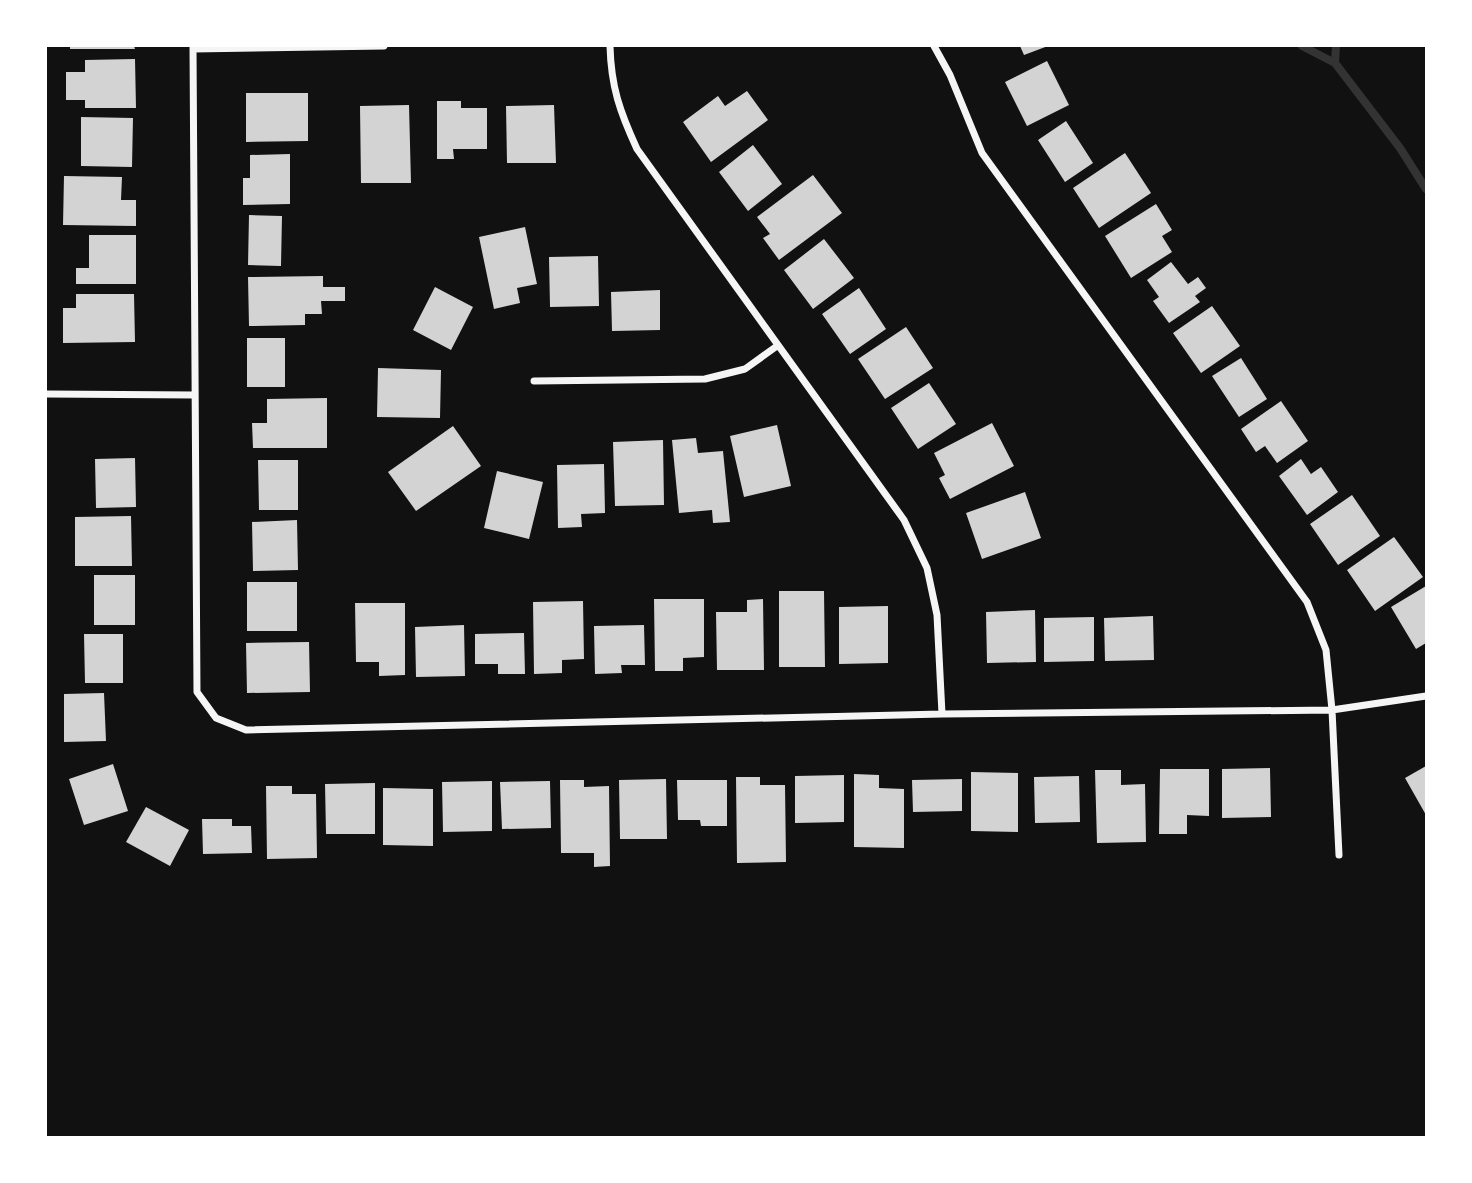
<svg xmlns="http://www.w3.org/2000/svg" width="1472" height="1183" font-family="Helvetica,sans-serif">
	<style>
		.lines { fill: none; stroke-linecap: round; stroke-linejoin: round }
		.stream { stroke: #333; stroke-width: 8 }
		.building { fill: #d3d3d3 }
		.minor { stroke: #f5f5f5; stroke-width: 7 }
	</style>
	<rect width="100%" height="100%" fill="#111"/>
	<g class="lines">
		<path class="stream" d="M 1302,46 L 1335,63 L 1400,148 L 1426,189
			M 1335,63 L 1336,46"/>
	</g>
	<path class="building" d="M 70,46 L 134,46 L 135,49 L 70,49 Z
		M 1020,46 L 1048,46 L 1024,55 Z
		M 135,59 L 136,108 L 85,108 L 85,100 L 66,100 L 66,72 L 85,72 L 85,60 Z
		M 1047,61 L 1069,105 L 1027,126 L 1005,82 Z
		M 747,91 L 768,120 L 711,162 L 683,122 L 718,96 L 725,106 Z
		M 246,93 L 308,93 L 308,141 L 246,142 Z
		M 437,101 L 461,101 L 461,108 L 487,108 L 487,149 L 453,149 L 454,159 L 437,159 Z
		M 409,105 L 411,183 L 361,183 L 360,106 Z
		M 554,105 L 556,163 L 507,163 L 506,106 Z
		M 81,117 L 133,118 L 132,167 L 81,166 Z
		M 1066,121 L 1093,163 L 1065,182 L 1038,140 Z
		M 753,145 L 782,184 L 748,211 L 719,172 Z
		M 1125,153 L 1151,193 L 1099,228 L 1073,188 Z
		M 290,154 L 290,204 L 243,205 L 243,178 L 250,178 L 250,155 Z
		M 813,175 L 842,213 L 779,260 L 763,238 L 770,234 L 757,217 Z
		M 64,176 L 122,177 L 121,200 L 136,200 L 136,226 L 63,225 Z
		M 1156,204 L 1172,230 L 1162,236 L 1172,252 L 1131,278 L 1105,236 Z
		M 249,215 L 282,216 L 281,266 L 248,265 Z
		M 525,227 L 537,284 L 517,288 L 520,303 L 494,309 L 479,237 Z
		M 89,235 L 136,235 L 136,284 L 76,284 L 76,268 L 89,268 Z
		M 824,239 L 854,278 L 813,309 L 784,270 Z
		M 598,256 L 599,306 L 550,307 L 549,257 Z
		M 1171,262 L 1188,284 L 1198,277 L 1206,288 L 1195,296 L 1200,302 L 1169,323 L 1153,301 L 1159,297 L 1147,280 Z
		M 323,276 L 323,287 L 345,287 L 345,301 L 321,301 L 322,314 L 305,314 L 305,325 L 249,326 L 248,277 Z
		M 435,287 L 473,307 L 451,350 L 413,330 Z
		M 859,288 L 886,329 L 850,354 L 822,314 Z
		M 660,290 L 660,330 L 612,331 L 611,292 Z
		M 76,294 L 134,294 L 135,342 L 63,343 L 63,308 L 76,308 Z
		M 1212,306 L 1240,346 L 1201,373 L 1173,333 Z
		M 906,327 L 933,368 L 885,399 L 858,359 Z
		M 247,338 L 285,338 L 285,387 L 247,387 Z
		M 1241,358 L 1267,399 L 1239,417 L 1212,376 Z
		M 378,368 L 441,370 L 440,418 L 377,417 Z
		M 929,383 L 956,424 L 918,449 L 891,408 Z
		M 327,398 L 327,448 L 253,448 L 252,423 L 267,423 L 267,399 Z
		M 1281,401 L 1308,441 L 1277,463 L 1265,446 L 1256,452 L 1241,429 Z
		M 992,423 L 1014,466 L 950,499 L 939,478 L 945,475 L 934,453 Z
		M 777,425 L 791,486 L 744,497 L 730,436 Z
		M 453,426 L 481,466 L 416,511 L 388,472 Z
		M 696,438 L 698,453 L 723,451 L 730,522 L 713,523 L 712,510 L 679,513 L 672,440 Z
		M 663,440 L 664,505 L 615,506 L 613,442 Z
		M 135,458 L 136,507 L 96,508 L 95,459 Z
		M 1301,459 L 1311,474 L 1321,467 L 1338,492 L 1307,515 L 1279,476 Z
		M 258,460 L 298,460 L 298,510 L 259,510 Z
		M 604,464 L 605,513 L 581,514 L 582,527 L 558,528 L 557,465 Z
		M 497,471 L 543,482 L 529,539 L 484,528 Z
		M 1025,492 L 1041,538 L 982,559 L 966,513 Z
		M 1352,495 L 1380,536 L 1338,565 L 1310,524 Z
		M 131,516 L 132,566 L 75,566 L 75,517 Z
		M 297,520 L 298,570 L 253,571 L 252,522 Z
		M 1394,537 L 1423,577 L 1375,611 L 1347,570 Z
		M 94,575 L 135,575 L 135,625 L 94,625 Z
		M 247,582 L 297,582 L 297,631 L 247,631 Z
		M 1426,586 L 1426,643 L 1416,649 L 1391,607 Z
		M 779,591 L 824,591 L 825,667 L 779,667 Z
		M 654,599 L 704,599 L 704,657 L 683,658 L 683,671 L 655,671 Z
		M 763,599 L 764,670 L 717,670 L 716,612 L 747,612 L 747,600 Z
		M 583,601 L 584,659 L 562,660 L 562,673 L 534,674 L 533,602 Z
		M 355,603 L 405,603 L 405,675 L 379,676 L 379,662 L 356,662 Z
		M 888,606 L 888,663 L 839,664 L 839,607 Z
		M 1035,610 L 1036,662 L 987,663 L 986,612 Z
		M 1153,616 L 1154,660 L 1105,661 L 1104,618 Z
		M 1094,617 L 1094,661 L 1044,662 L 1044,618 Z
		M 464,625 L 465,676 L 416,677 L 415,627 Z
		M 644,625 L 645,665 L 621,665 L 622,673 L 595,674 L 594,626 Z
		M 524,633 L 525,674 L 498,674 L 498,664 L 475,664 L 475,634 Z
		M 84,634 L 123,634 L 123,683 L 85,683 Z
		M 309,642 L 310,692 L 247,693 L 246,643 Z
		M 104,693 L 106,741 L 64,742 L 64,694 Z
		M 113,764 L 128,811 L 84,825 L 69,779 Z
		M 1426,766 L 1426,815 L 1405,778 Z
		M 1270,768 L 1271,817 L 1222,818 L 1222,769 Z
		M 1160,769 L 1209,769 L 1209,816 L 1187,815 L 1187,834 L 1159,834 Z
		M 1095,770 L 1121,770 L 1121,785 L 1145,784 L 1146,842 L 1097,843 Z
		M 971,772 L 1018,773 L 1018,832 L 971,831 Z
		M 854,774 L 879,775 L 879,788 L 904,789 L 904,848 L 854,847 Z
		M 844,775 L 844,822 L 795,823 L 795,776 Z
		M 1079,776 L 1080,822 L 1035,823 L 1034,777 Z
		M 736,777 L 760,777 L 760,785 L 785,785 L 786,862 L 737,863 Z
		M 666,779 L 667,839 L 620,839 L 619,780 Z
		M 962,779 L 962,811 L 913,812 L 912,780 Z
		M 560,780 L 584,780 L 584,787 L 609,786 L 610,866 L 594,867 L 594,853 L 561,853 Z
		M 677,780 L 727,780 L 727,826 L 701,826 L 700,820 L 678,820 Z
		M 492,781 L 492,831 L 443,832 L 442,782 Z
		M 550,781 L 551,828 L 502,829 L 500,782 Z
		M 375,783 L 375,834 L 326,834 L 325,784 Z
		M 266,786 L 292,786 L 292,794 L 316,794 L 317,858 L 267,859 Z
		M 383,788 L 433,789 L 433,846 L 383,845 Z
		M 146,807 L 189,830 L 170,866 L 126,842 Z
		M 202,819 L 232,819 L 232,826 L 251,826 L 252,853 L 203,854 Z"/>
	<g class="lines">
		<path class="minor" d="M 193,46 L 197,692 L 216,718 L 246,730 L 942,714 L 1332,710 L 1426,696
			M 610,46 C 611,87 620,112 637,149 L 904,520 L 927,568 L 937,615 L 942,714
			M 934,46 L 950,75 L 982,153 L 1307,602 L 1326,650 L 1332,710 L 1339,855
			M 193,49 L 384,46
			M 534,381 L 705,379 L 745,369 L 777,346
			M 46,394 L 195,395"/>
	</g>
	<rect width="1472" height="1183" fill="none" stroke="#ffffff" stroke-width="94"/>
</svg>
